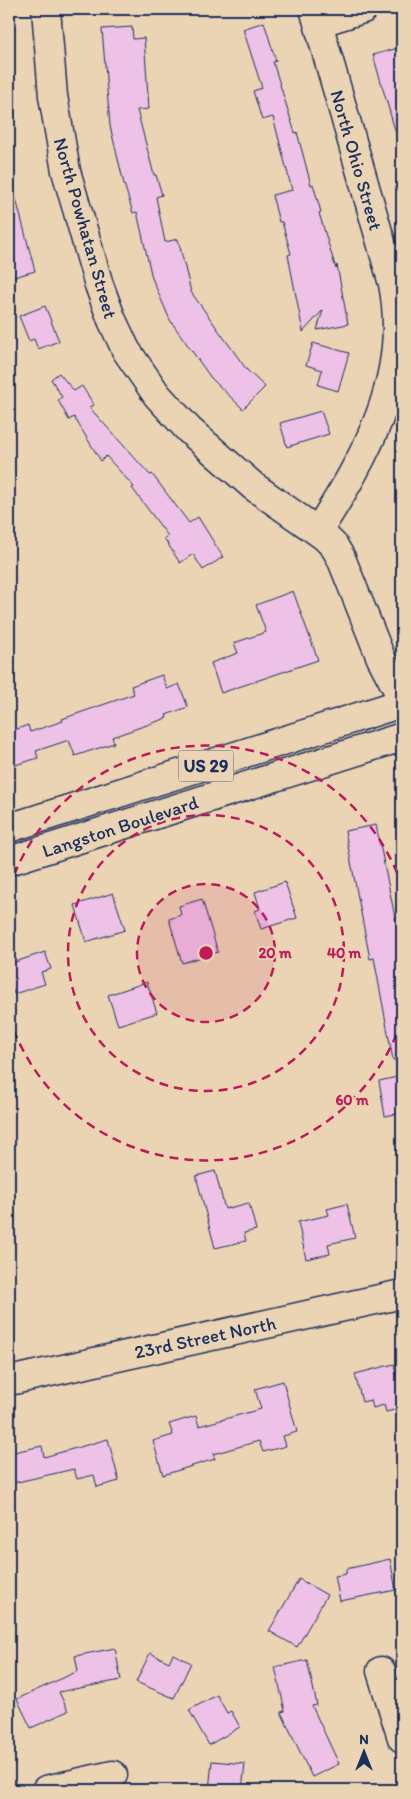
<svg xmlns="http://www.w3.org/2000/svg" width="411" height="1799" font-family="Itim,sans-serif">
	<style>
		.building { fill: #eec1e6; stroke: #1b2f5e }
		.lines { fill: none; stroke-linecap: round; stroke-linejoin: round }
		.minor-casing { stroke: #1b2f5e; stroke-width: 31 }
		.major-casing { stroke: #1b2f5e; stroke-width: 31 }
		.minor { stroke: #ebd4b4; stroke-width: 28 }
		.major { stroke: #ebd4b4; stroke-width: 28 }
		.ring { fill: none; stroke: #c2185b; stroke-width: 2.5; stroke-dasharray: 9 6 }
		.labels { text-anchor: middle; stroke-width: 4; stroke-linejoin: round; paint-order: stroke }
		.shield { fill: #ebd4b4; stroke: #596078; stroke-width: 1 }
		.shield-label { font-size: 18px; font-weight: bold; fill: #1b2f5e }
		.street-label { font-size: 19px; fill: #1b2f5e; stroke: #ebd4b4 }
		.centre { fill: #c2185b; stroke: #ebd4b4; stroke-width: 2.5 }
		.ring-label { font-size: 15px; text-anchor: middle; font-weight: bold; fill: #c2185b; stroke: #ebd4b4; stroke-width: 4; stroke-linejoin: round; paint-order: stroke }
	</style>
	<rect width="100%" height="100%" fill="#ebd4b4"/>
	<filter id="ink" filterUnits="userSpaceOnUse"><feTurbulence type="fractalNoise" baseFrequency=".02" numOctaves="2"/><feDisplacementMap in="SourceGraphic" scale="10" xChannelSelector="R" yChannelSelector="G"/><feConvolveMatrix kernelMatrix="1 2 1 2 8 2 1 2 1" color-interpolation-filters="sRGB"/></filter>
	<g filter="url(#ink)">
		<path class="building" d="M 264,22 L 276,61 L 273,62 L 295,133 L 297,132 L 311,185 L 313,184 L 321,212 L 319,213 L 336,269 L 337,265 L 348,324 L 317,330 L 323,310 L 303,332 L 288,255 L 291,254 L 282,222 L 279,222 L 272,195 L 292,190 L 273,117 L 262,120 L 253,91 L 262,88 L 243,29 Z
			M 132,27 L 133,39 L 144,38 L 149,109 L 137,110 L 154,175 L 156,175 L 162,195 L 156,197 L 165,242 L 178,239 L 191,292 L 247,370 L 265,387 L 243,409 L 211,378 L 170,320 L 152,278 L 137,212 L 133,213 L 124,184 L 110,126 L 102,29 Z
			M 402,47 L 402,136 L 397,137 L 373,55 Z
			M 15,195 L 35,271 L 14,277 L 9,260 L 9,196 Z
			M 45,306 L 59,341 L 38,349 L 34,339 L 29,341 L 19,316 Z
			M 313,343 L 349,353 L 338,391 L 318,385 L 322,370 L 306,365 Z
			M 59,373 L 74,391 L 82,386 L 94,405 L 89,407 L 150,475 L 152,474 L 189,523 L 198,517 L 223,557 L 203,570 L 193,554 L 180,563 L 164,538 L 168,536 L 132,488 L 134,487 L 106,456 L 101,461 L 74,417 L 69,420 L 58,400 L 62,397 L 51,379 Z
			M 321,411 L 329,434 L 287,447 L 280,423 Z
			M 293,591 L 318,660 L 221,693 L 211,663 L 238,653 L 234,643 L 266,632 L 256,605 Z
			M 162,675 L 167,689 L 179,684 L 188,707 L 166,715 L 167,718 L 112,737 L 114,743 L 75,756 L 69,740 L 36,751 L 38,758 L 9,767 L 9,732 L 28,725 L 30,732 L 63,721 L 62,719 L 134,694 L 131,686 Z
			M 376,825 L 402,951 L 402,1059 L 393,1060 L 374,958 L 370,959 L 345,831 Z
			M 285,882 L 297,918 L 261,929 L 255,911 L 260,909 L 255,892 Z
			M 113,893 L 125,930 L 86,942 L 75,905 Z
			M 202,899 L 218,952 L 182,963 L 169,919 L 181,915 L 179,906 Z
			M 45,952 L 51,969 L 41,972 L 45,984 L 14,994 L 12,988 L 9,989 L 9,964 Z
			M 147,982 L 157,1013 L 118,1025 L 108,995 Z
			M 402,1076 L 402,1113 L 385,1116 L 379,1081 Z
			M 215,1171 L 225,1209 L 249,1203 L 256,1230 L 244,1233 L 246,1241 L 215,1248 L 196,1176 Z
			M 347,1204 L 355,1238 L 328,1244 L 330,1254 L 306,1259 L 298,1222 L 329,1215 L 327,1209 Z
			M 394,1364 L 402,1398 L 402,1408 L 386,1412 L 384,1405 L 373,1408 L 371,1400 L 362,1402 L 355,1374 Z
			M 283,1381 L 297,1432 L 283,1436 L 286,1446 L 263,1452 L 259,1441 L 213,1454 L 215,1459 L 163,1475 L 153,1441 L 173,1435 L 169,1424 L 196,1416 L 199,1426 L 261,1409 L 255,1389 Z
			M 108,1439 L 119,1481 L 97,1487 L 94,1475 L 77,1479 L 74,1469 L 9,1484 L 9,1453 L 42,1446 L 44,1457 Z
			M 390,1559 L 396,1590 L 340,1601 L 335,1576 L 346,1574 L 346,1569 Z
			M 299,1579 L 327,1595 L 297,1647 L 269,1631 Z
			M 115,1648 L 121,1680 L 59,1692 L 68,1711 L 31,1728 L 17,1699 L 78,1671 L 75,1656 Z
			M 150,1653 L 169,1662 L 173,1654 L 191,1663 L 174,1698 L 136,1682 Z
			M 307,1660 L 317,1705 L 312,1706 L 339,1764 L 312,1777 L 281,1712 L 285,1711 L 275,1667 Z
			M 217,1695 L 227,1713 L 231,1711 L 240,1727 L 209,1745 L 189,1710 Z
			M 212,1761 L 245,1764 L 242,1790 L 209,1790 Z"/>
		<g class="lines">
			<defs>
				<path id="minor" d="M 46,9 L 53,96 L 66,171 L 99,285 L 112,320 L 126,350 L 157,395 L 189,430 L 253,486 L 324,536 L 334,546 L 341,558 L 381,658 L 402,698
					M 314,9 L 393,284 C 411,378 366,456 318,531
					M 318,23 L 363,9
					M 9,1381 L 402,1294
					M 381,1671 L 402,1738
					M 46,1790 L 113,1775"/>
				<path id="major" d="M 9,828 L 402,703
					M 9,861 L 402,737"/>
			</defs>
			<use href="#minor" class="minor-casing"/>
			<use href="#major" class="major-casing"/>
			<use href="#minor" class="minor"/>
			<use href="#major" class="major"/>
		</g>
	</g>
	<circle cx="206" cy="953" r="69" fill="#c2185b" fill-opacity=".12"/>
	<g class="ring">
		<circle cx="206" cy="953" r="69"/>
		<circle cx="206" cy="953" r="138"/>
		<path d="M402 1020A207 207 0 0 1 9 1017M9 889A207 207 0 0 1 402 886"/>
	</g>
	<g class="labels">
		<rect class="shield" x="178.5" y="750.5" width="55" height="31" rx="4"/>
		<g class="shield-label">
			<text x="206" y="772">US 29</text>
		</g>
		<g class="street-label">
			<text transform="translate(357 160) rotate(74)" y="7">North Ohio Street</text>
			<text transform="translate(86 228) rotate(74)" y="7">North Powhatan Street</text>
			<text transform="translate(120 826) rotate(-18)" y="7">Langston Boulevard</text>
			<text transform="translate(205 1337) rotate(-12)" y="7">23rd Street North</text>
		</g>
	</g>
	<circle cx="206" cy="953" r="8" class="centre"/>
	<g class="ring-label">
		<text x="275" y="958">20 m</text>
		<text x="344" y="958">40 m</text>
		<text x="352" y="1105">60 m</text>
	</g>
	<rect width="411" height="1799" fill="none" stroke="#ebd4b4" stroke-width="30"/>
	<rect x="15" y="15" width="381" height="1769" fill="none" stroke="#1b2f5e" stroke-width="2" filter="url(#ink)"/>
	<g transform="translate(364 1752)" stroke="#ebd4b4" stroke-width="4" paint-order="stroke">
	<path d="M0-4L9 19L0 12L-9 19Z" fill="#1b2f5e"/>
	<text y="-8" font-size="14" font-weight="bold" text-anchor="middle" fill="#1b2f5e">N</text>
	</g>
</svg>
